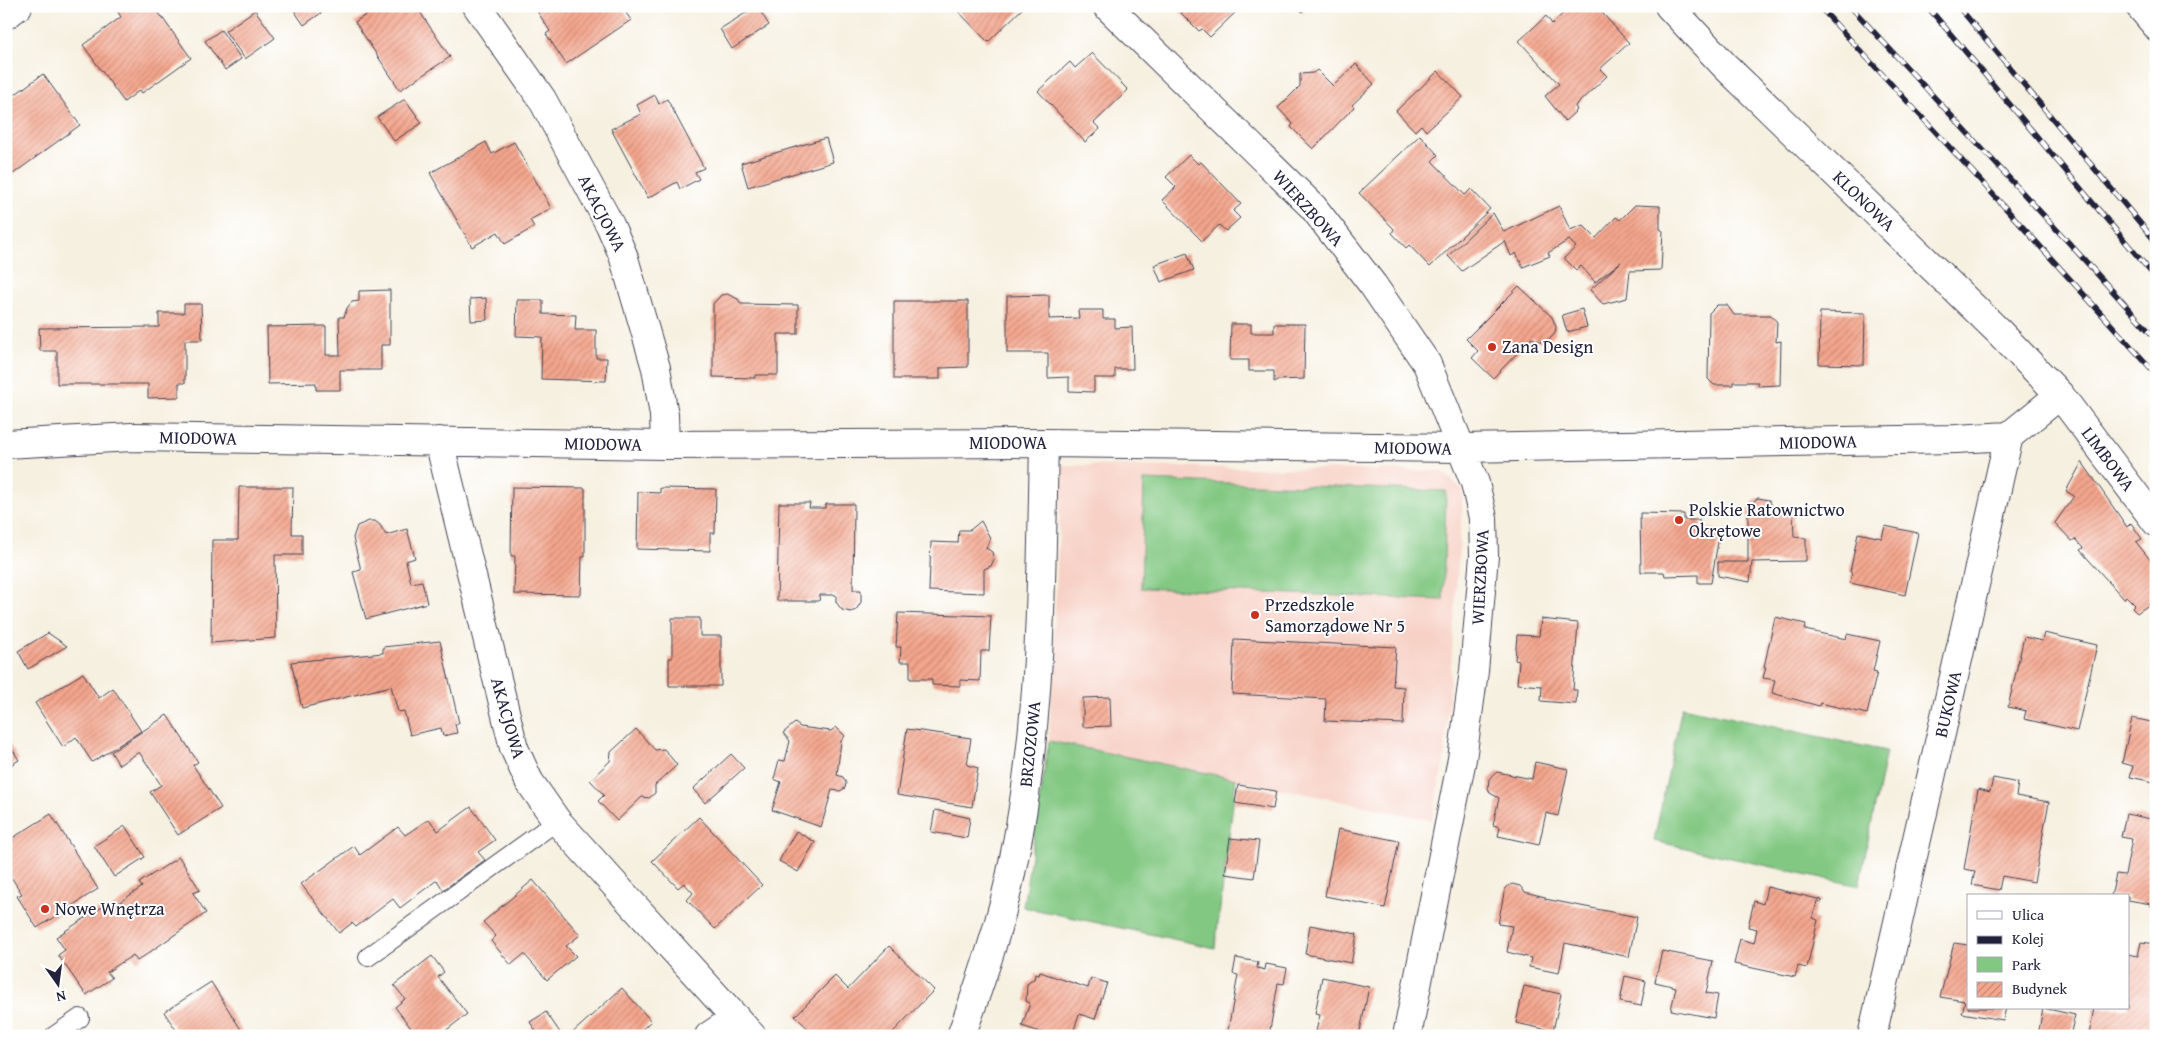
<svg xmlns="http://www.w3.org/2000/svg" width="2162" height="1042" font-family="'Gentium Book Plus',serif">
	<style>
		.built { fill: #f7d1c6 }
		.green { fill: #82c882; stroke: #52755e }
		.building { fill: url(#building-hatch) }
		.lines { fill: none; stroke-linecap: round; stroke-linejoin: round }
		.service-casing { stroke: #424154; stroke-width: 20 }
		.minor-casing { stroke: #424154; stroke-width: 30 }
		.service { stroke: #fff; stroke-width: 18 }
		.minor { stroke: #fff; stroke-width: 28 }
		.rail-casing { stroke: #22223b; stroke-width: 5.5 }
		.rail { stroke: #fff; stroke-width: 4; stroke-dasharray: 11; stroke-linecap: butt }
		.poi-dot { fill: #c8321e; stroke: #fff; stroke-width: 2 }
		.labels { text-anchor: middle; stroke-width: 4; stroke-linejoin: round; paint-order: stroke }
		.street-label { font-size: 18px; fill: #22223b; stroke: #fff }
		.poi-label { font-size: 18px; fill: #22223b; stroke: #fff; text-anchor: start }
	</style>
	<defs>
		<pattern id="building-hatch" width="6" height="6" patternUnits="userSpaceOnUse" patternTransform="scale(1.25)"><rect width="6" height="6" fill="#f5a68d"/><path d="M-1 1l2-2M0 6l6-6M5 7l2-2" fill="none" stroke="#c68774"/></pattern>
	</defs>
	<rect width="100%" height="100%" fill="#fff"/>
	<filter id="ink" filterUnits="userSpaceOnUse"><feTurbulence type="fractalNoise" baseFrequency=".02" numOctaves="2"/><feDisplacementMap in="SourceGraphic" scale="10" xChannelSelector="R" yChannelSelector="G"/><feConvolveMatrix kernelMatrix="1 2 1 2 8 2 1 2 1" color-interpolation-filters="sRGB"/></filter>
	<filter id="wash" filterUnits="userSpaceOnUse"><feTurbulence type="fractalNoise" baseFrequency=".0096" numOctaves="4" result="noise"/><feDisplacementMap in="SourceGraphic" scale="20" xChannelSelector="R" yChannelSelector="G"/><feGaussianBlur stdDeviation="1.12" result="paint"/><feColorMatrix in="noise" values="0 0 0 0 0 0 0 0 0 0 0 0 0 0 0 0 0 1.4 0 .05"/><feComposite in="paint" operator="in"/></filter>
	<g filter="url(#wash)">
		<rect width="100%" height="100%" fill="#f6f0e0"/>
		<path class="built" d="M 1062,465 L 1441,471 L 1463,490 L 1445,755 L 1432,820 L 1049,741 Z"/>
		<path class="green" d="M 1144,480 L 1446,491 L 1443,600 L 1141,588 Z
			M 1682,707 L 1886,751 L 1859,886 L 1654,841 Z
			M 1049,741 L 1236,779 L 1215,948 L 1023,907 Z"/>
		<g id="blocks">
			<path class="building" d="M 116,6 L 154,6 L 191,58 L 142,93 L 140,90 L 124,102 L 83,45 L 121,17 L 115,7 Z
				M 296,6 L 331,6 L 304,25 L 293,9 Z
				M 379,6 L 402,6 L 404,9 L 409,6 L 416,6 L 450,57 L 400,90 L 355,22 Z
				M 537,6 L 621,6 L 631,20 L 566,64 L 546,34 L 550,31 L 535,8 Z
				M 757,6 L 769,25 L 732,49 L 720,29 Z
				M 953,6 L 1025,6 L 988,42 Z
				M 1174,6 L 1242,6 L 1210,37 L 1202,29 L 1199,31 Z
				M 1296,6 L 1308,6 L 1302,12 Z
				M 1571,6 L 1596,6 L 1629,43 L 1600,69 L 1607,76 L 1575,106 L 1577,110 L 1565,121 L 1545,96 L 1559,84 L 1519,41 L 1546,16 L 1552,24 Z
				M 255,10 L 275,38 L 245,59 L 225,31 Z
				M 221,30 L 241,59 L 225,70 L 205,41 Z
				M 1092,53 L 1128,90 L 1094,123 L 1100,129 L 1085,142 L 1038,91 L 1070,62 L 1075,68 Z
				M 1356,64 L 1374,84 L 1352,105 L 1354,107 L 1313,149 L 1291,127 L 1293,124 L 1278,108 L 1300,86 L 1300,74 L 1313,73 L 1317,70 L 1333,86 Z
				M 1438,71 L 1463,97 L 1426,131 L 1421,125 L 1415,131 L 1396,111 Z
				M 43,74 L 80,125 L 13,174 L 6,165 L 6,101 Z
				M 655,95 L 659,104 L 667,99 L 704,168 L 695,172 L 699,179 L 680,189 L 677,182 L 648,198 L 611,129 L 641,114 L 637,105 Z
				M 405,99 L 422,123 L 394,141 L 377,117 Z
				M 1420,135 L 1438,155 L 1432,161 L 1465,195 L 1471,189 L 1490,209 L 1430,267 L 1409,245 L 1406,248 L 1392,233 L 1394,229 L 1359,193 Z
				M 826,138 L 833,162 L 748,187 L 741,163 Z
				M 486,142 L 492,154 L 514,142 L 551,208 L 530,220 L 534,227 L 505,244 L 498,232 L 472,247 L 430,173 Z
				M 1189,155 L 1198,164 L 1201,162 L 1241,204 L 1233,211 L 1240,218 L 1226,231 L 1219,225 L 1202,241 L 1162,200 L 1176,187 L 1166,177 Z
				M 1635,205 L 1660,206 L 1660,229 L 1663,231 L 1661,270 L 1630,271 L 1627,298 L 1603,304 L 1590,290 L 1621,262 L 1595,282 L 1581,266 L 1576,270 L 1564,258 L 1576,247 L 1569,240 L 1548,253 L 1550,256 L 1523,267 L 1516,253 L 1511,256 L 1505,241 L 1462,271 L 1448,256 L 1493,213 L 1504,232 L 1559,206 L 1570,230 L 1583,225 L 1596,238 L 1616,217 L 1620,220 Z
				M 1187,253 L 1194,270 L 1161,282 L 1154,265 Z
				M 1519,286 L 1552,317 L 1556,327 L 1555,333 L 1549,340 L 1542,342 L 1532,338 L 1493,378 L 1472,358 L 1478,351 L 1466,339 Z
				M 390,290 L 390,345 L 381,345 L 381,370 L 340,370 L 340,390 L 316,390 L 316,383 L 268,384 L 267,327 L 326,326 L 326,355 L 340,355 L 339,317 L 344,317 L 347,308 L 352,302 L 359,301 L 359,291 Z
				M 727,294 L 738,299 L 741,304 L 798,305 L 798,334 L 778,334 L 778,375 L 755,375 L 755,378 L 713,377 L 713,304 L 721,295 Z
				M 1049,295 L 1049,319 L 1079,318 L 1078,310 L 1103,310 L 1103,319 L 1115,319 L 1115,328 L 1132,327 L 1133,369 L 1115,369 L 1115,378 L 1094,378 L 1094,392 L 1069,391 L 1069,377 L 1048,378 L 1048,353 L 1007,353 L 1007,296 Z
				M 486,298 L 487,320 L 471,321 L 470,299 Z
				M 517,300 L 543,300 L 543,314 L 576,315 L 575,330 L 596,330 L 596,358 L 607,358 L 606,381 L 541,379 L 542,337 L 516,336 Z
				M 894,301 L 968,301 L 968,367 L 940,368 L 940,379 L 894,379 Z
				M 184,304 L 201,304 L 202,340 L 185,340 L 185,383 L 179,383 L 179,397 L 148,398 L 148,384 L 57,384 L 57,351 L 40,351 L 39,328 L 159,327 L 159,313 L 184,313 Z
				M 1717,305 L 1727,305 L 1734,315 L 1771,315 L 1777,322 L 1776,342 L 1781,341 L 1780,385 L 1758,386 L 1758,382 L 1733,382 L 1733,385 L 1714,385 L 1708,379 L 1709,313 Z
				M 1582,309 L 1587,327 L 1567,332 L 1562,315 Z
				M 1820,312 L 1865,313 L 1864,365 L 1819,364 Z
				M 1231,324 L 1251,324 L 1251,333 L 1274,333 L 1274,324 L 1305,324 L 1304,379 L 1277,380 L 1274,382 L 1274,371 L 1249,371 L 1249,360 L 1230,360 Z
				M 2082,462 L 2127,527 L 2131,523 L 2142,539 L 2136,542 L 2156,567 L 2156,600 L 2137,613 L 2132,608 L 2135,605 L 2126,596 L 2124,599 L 2080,550 L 2083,548 L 2075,539 L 2072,541 L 2055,523 L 2074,496 L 2066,491 Z
				M 239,487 L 293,487 L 292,534 L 302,534 L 302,555 L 275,555 L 276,638 L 211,643 L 212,540 L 238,540 Z
				M 512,487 L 585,488 L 585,557 L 582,557 L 581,595 L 514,594 L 515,556 L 511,556 Z
				M 660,488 L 716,489 L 715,533 L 710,533 L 710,551 L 637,549 L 638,492 L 660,493 Z
				M 1758,498 L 1769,500 L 1775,512 L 1793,512 L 1794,537 L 1806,538 L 1806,561 L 1752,562 L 1750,582 L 1718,576 L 1718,562 L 1748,562 L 1748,509 L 1754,501 Z
				M 779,503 L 810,503 L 809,508 L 825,508 L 826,504 L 854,504 L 853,590 L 861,590 L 861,602 L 856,610 L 851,612 L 842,610 L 836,602 L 836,595 L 820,595 L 819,601 L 777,601 Z
				M 1640,513 L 1684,514 L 1684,520 L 1699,520 L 1699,522 L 1701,522 L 1701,529 L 1720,530 L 1711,583 L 1698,583 L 1698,575 L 1665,576 L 1664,572 L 1641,572 Z
				M 369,521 L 375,521 L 380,525 L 386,535 L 407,529 L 415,558 L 406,561 L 411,583 L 422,581 L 427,603 L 366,619 L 353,572 L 361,570 L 353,538 L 357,526 Z
				M 981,521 L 990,538 L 986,548 L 992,552 L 994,559 L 991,566 L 984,569 L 984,593 L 929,591 L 931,542 L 958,543 L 959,530 L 970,530 Z
				M 1885,526 L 1918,533 L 1905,595 L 1850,583 L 1852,572 L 1850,572 L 1858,533 L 1882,538 Z
				M 898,613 L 991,616 L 989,651 L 981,651 L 980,681 L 960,680 L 960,686 L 932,685 L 932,679 L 910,679 L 910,662 L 900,662 L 901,647 L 896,647 Z
				M 1775,617 L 1806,624 L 1805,630 L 1846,639 L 1847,634 L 1880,641 L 1873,671 L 1877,672 L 1867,714 L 1820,703 L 1819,706 L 1772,693 L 1775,680 L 1763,678 L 1766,667 L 1764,667 Z
				M 672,618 L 700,618 L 700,636 L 721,636 L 721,686 L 669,686 L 669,658 L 672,658 Z
				M 1541,619 L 1578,623 L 1573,690 L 1577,690 L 1576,704 L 1541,701 L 1542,686 L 1517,684 L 1519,661 L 1515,660 L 1517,635 L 1539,636 Z
				M 48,633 L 67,646 L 28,669 L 18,651 Z
				M 2044,633 L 2097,645 L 2077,731 L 2024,719 L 2026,711 L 2008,707 L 2024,637 L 2042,641 Z
				M 1234,639 L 1396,647 L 1393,686 L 1404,687 L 1403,724 L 1325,721 L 1326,699 L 1232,694 Z
				M 440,641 L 459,723 L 455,724 L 457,733 L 443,736 L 441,728 L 410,735 L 404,711 L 398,712 L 391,686 L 302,708 L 291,662 L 383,653 L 383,647 Z
				M 83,673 L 99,698 L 113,688 L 141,731 L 92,762 L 76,737 L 63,747 L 35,703 Z
				M 1110,697 L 1111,726 L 1083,727 L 1083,698 Z
				M 167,715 L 198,762 L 193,765 L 221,808 L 178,835 L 150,792 L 161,785 L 139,752 L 119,765 L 111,752 Z
				M 2132,718 L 2156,723 L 2154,782 L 2130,777 L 2133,766 L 2122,763 Z
				M 795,723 L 800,727 L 831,731 L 836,727 L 845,736 L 841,741 L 837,775 L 843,777 L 846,783 L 845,788 L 840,791 L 832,790 L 821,827 L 772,810 L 781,782 L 774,779 L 779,760 L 785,761 L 790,741 L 783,733 Z
				M 636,729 L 655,750 L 664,749 L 677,765 L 655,785 L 655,793 L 649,798 L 642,797 L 617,821 L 598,801 L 604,795 L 590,780 L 610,761 L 611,752 Z
				M 907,729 L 971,738 L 967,765 L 978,768 L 972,807 L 897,795 Z
				M 6,739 L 19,760 L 6,768 Z
				M 731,754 L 744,768 L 705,803 L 693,789 Z
				M 1535,762 L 1568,769 L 1558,816 L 1546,813 L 1539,845 L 1498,836 L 1500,827 L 1493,825 L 1499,798 L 1490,793 L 1488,788 L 1489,779 L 1497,772 L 1532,779 Z
				M 1993,778 L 2018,783 L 2016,796 L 2049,802 L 2034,882 L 2002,876 L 1999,890 L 1972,885 L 1975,871 L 1964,869 L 1978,789 L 1990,792 Z
				M 1238,785 L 1276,791 L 1273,809 L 1235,803 Z
				M 471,807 L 495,840 L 478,852 L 485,860 L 443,890 L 437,880 L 400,908 L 393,899 L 356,927 L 352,923 L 339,933 L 301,884 L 354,846 L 360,855 L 398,827 L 405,835 L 429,819 L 438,831 Z
				M 935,810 L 970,818 L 967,838 L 931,832 Z
				M 51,814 L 98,889 L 37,928 L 17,896 L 22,894 L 6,869 L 6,842 Z
				M 2126,814 L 2156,820 L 2156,908 L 2151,907 L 2151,904 L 2128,900 L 2128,896 L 2111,896 L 2116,874 L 2125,875 L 2132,839 L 2121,837 Z
				M 699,817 L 762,885 L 715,929 L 687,900 L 693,893 L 684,883 L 678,888 L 652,861 Z
				M 125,826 L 145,857 L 114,877 L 94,846 Z
				M 1338,829 L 1399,841 L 1385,908 L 1325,896 Z
				M 796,831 L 815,842 L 798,872 L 779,861 Z
				M 1230,838 L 1259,841 L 1254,878 L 1225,874 Z
				M 179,857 L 200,890 L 193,893 L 206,913 L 137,961 L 133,955 L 107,972 L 112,978 L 86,995 L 58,955 L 65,950 L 56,937 L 102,907 L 105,911 L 114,906 L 142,887 L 139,883 Z
				M 533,880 L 580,935 L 566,946 L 576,956 L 547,980 L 524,954 L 511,965 L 491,941 L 496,936 L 483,922 Z
				M 1512,884 L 1520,886 L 1525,892 L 1545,897 L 1545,899 L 1637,917 L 1629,957 L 1565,943 L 1559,973 L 1529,967 L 1531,958 L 1507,952 L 1512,926 L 1498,924 L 1505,888 Z
				M 1767,887 L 1822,900 L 1822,902 L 1817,901 L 1813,918 L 1818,920 L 1807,968 L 1798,966 L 1795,977 L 1734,964 L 1740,939 L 1754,943 L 1757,929 L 1748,927 L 1754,901 L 1763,904 Z
				M 1310,925 L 1357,934 L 1351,963 L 1305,954 Z
				M 2141,942 L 2156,944 L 2156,1036 L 2089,1035 L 2094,1008 L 2128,1008 L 2128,954 L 2138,956 Z
				M 1954,943 L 1968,945 L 1968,1008 L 2006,1008 L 2003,1020 L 1962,1013 L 1965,1001 L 1940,997 Z
				M 889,946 L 934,990 L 893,1032 L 898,1036 L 816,1036 L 795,1016 L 835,976 L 848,989 Z
				M 1662,951 L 1713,961 L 1706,993 L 1718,995 L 1714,1018 L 1671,1010 L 1676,987 L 1655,982 Z
				M 432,956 L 444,972 L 438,977 L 467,1014 L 439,1036 L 417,1036 L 395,1007 L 405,999 L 394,985 Z
				M 1236,958 L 1258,962 L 1257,968 L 1265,970 L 1266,964 L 1287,968 L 1284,984 L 1278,983 L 1269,1036 L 1227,1036 L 1238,975 L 1233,974 Z
				M 1040,972 L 1088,988 L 1091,978 L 1107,983 L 1095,1019 L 1079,1014 L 1072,1036 L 1052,1036 L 1022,1026 L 1030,1003 L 1026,1001 L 1027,984 L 1034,979 L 1035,974 L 1039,975 Z
				M 1625,976 L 1646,981 L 1641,1006 L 1620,1002 Z
				M 1322,977 L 1369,987 L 1359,1036 L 1340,1036 L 1316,1031 L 1320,1015 L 1315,1014 Z
				M 211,982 L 245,1036 L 180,1036 L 164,1012 Z
				M 1524,986 L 1561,994 L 1553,1031 L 1516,1023 Z
				M 622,988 L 651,1021 L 635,1036 L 569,1036 Z
				M 2043,1008 L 2075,1015 L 2070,1036 L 2038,1036 Z
				M 546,1012 L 561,1034 L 558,1036 L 539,1036 L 530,1022 Z
				M 1463,1031 L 1479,1035 L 1479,1036 L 1462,1036 Z"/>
		</g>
	</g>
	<g filter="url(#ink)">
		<use href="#blocks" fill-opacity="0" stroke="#424154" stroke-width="1"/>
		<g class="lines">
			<defs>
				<path id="service" d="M 2133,6 L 2156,33
					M 368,957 L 557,821
					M 54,1036 L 80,1018"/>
				<path id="minor" d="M 477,6 L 542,99 L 610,225 L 623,255 L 656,368 L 664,415 L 665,445
					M 1107,6 L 1313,207 L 1373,285 L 1427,364 L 1475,483 L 1483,518 L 1484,556 L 1474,671 L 1462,759 L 1407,1036
					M 1669,6 L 1725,66 L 1998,331 L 2060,395 L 2156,522
					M 6,15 L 18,6
					M 439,441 L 514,748 L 529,781 L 557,821 L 752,1036
					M 6,444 L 132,437 L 665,445 L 1044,443 L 1461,448 L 1956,439 L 2009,436
					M 709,1036 L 736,1018
					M 961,1036 C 982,978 1003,918 1014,858 C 1042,722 1041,581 1044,443
					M 1872,1036 L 2009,436 L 2060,395"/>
			</defs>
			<use href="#service" class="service-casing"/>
			<use href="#minor" class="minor-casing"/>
			<use href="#service" class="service"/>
			<use href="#minor" class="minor"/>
			<defs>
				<path id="rail" d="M 1819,6 L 1980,180 L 2156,374
					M 1850,6 L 2070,244 L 2156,339
					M 1927,6 L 2156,278
					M 1958,6 L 2156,242"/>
			</defs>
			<use href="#rail" class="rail-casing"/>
			<use href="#rail" class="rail"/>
		</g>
	</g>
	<g class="poi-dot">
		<circle cx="1492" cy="347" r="5"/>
		<circle cx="1679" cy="520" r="5"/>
		<circle cx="1255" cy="615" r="5"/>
		<circle cx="45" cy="909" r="5"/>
	</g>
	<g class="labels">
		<g class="street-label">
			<text transform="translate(1864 201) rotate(44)" y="6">KLONOWA</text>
			<text transform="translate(1308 208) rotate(48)" y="6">WIERZBOWA</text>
			<text transform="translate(602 213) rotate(63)" y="6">AKACJOWA</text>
			<text transform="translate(198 438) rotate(1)" y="6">MIODOWA</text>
			<text transform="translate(1818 442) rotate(-1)" y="6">MIODOWA</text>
			<text x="1008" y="449">MIODOWA</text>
			<text transform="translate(603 444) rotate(1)" y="6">MIODOWA</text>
			<text transform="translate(1413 448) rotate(1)" y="6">MIODOWA</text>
			<text transform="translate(2108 459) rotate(53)" y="6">LIMBOWA</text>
			<text transform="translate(1480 577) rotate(-87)" y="6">WIERZBOWA</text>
			<text transform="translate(1948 704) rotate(-77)" y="6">BUKOWA</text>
			<text transform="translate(508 718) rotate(74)" y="6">AKACJOWA</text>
			<text transform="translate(1030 744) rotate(-84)" y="6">BRZOZOWA</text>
		</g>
		<g class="poi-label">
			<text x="1502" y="353">Zana Design</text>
			<text x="1689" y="516">Polskie Ratownictwo<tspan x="1689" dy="21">Okrętowe</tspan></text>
			<text x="1265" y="611">Przedszkole<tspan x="1265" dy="21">Samorządowe Nr 5</tspan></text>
			<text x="55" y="915">Nowe Wnętrza</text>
		</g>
	</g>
	<rect width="2162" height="1042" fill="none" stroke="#fff" stroke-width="25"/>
	<rect x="1967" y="894" width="162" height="115" fill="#ffffff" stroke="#a7a7b1"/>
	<rect x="1977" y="911" width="25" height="8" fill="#ffffff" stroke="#a7a7b1"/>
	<text x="2012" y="920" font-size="15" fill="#22223b">Ulica</text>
	<rect x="1977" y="936" width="25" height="8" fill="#22223b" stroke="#a7a7b1"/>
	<text x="2012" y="944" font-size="15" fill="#22223b">Kolej</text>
	<rect x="1977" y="957" width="25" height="15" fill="#82c882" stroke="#a7a7b1"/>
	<text x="2012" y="970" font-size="15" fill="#22223b">Park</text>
	<rect x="1977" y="982" width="25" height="15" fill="url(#building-hatch)" stroke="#a7a7b1"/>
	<text x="2012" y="994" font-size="15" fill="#22223b">Budynek</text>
	<g transform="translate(58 984) rotate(166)" stroke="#ffffff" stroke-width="4" paint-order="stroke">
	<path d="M0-4L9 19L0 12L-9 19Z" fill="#22223b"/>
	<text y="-8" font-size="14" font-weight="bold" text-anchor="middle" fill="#22223b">N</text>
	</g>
</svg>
